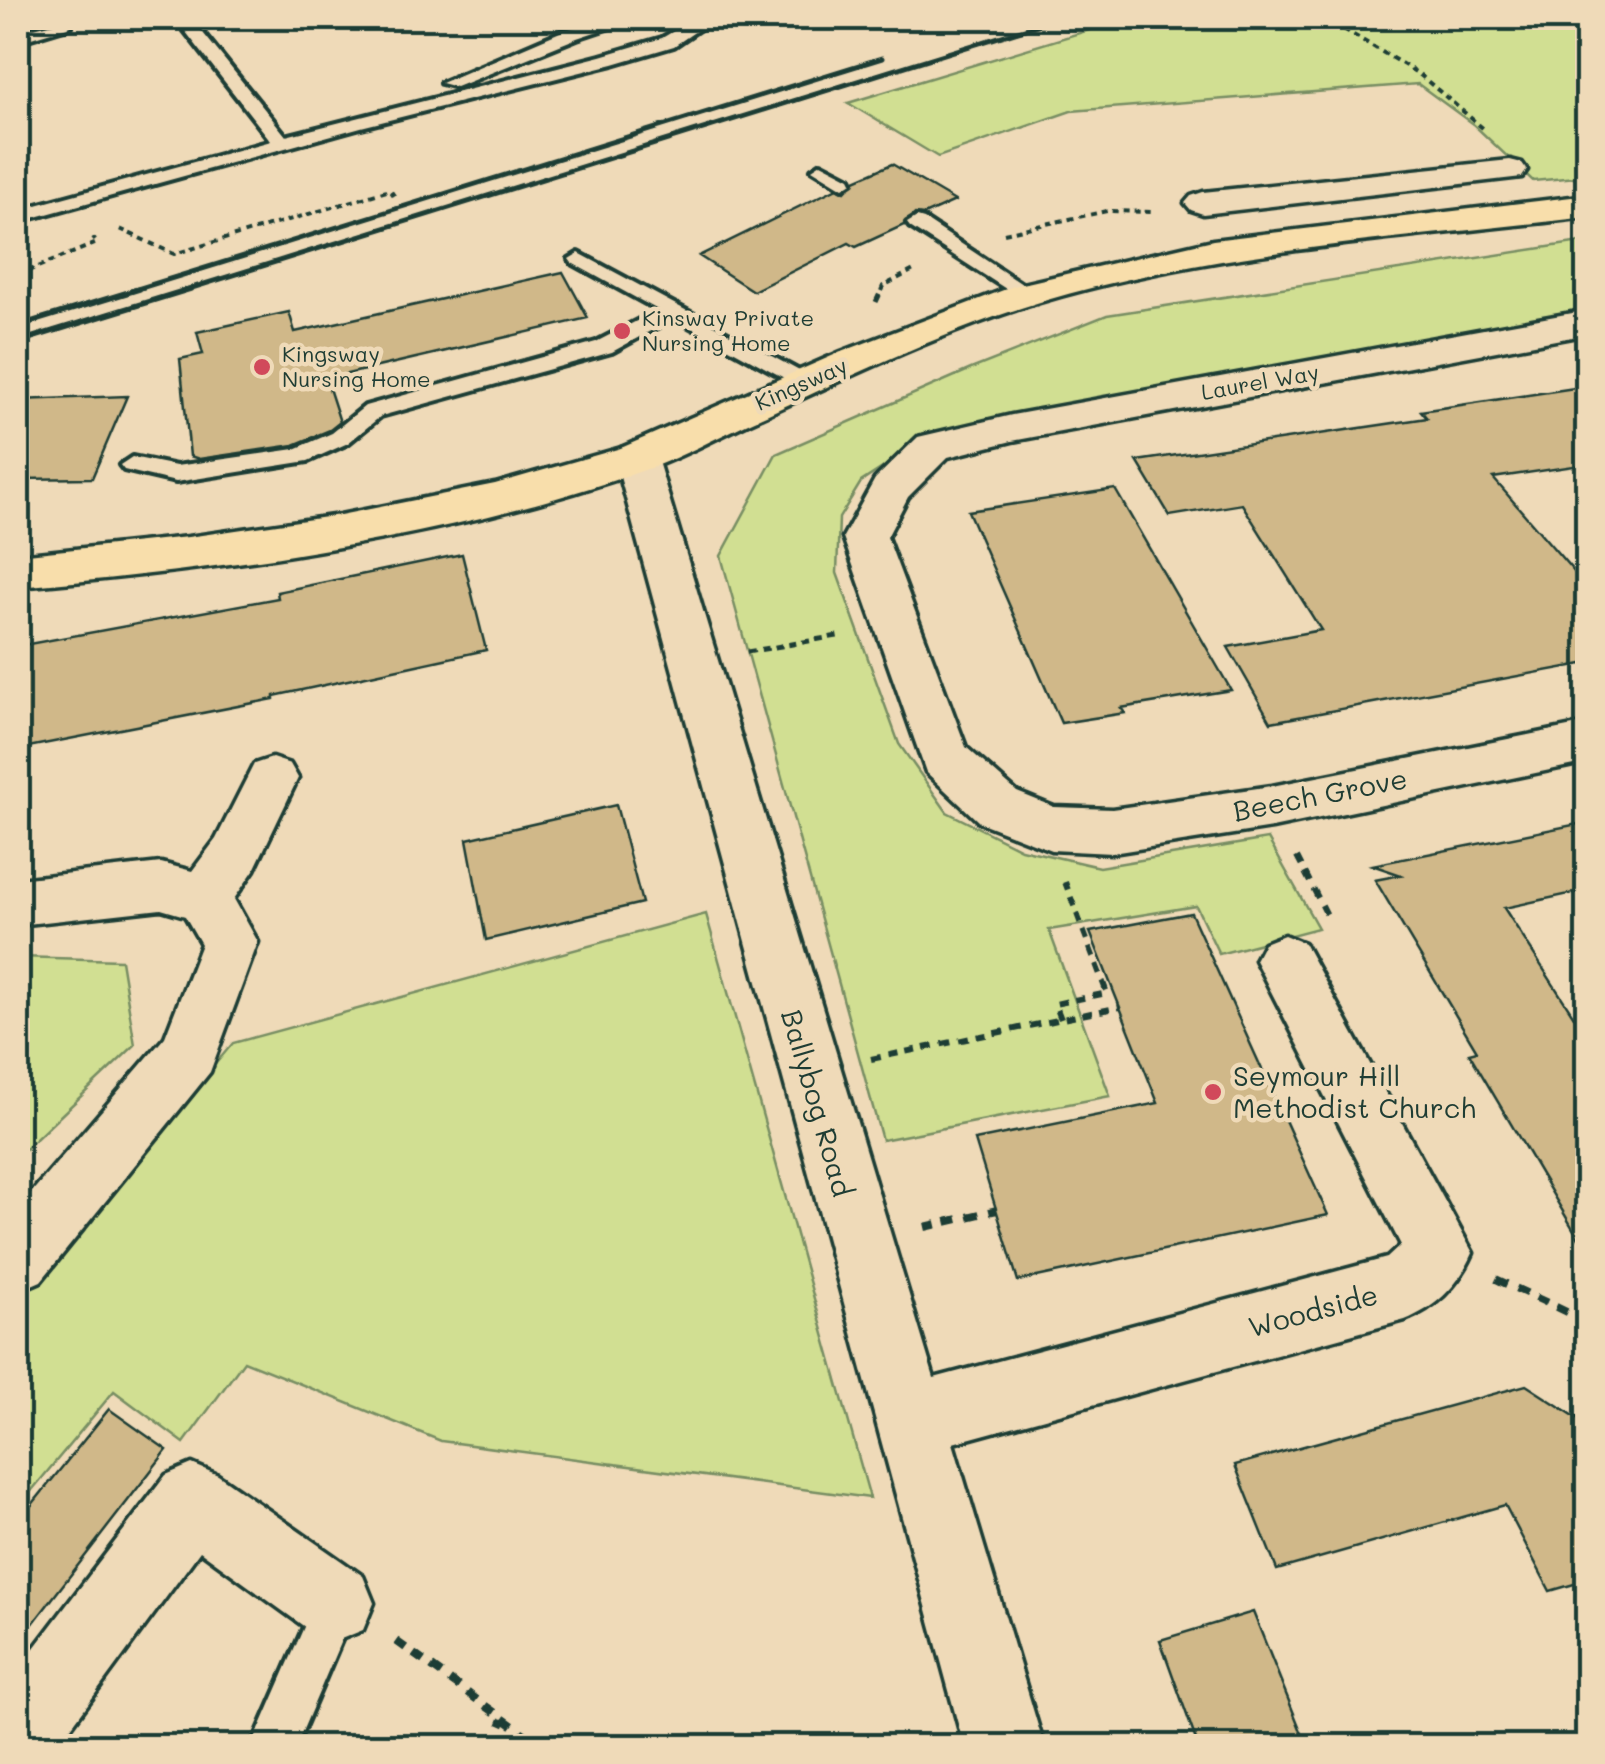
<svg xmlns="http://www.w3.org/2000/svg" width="1605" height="1764" font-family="Mali,sans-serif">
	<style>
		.green { fill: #d1df92; stroke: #788e63; stroke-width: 2.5 }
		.building { fill: #d0b889; stroke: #1f3d34; stroke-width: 2.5 }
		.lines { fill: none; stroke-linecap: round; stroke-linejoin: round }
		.lane-casing { stroke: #1f3d34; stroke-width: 8 }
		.street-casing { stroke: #1f3d34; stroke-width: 7 }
		.primary-casing { stroke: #1f3d34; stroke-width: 7 }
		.path-far3 { stroke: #1f3d34; stroke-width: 4; stroke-dasharray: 6 5; stroke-linecap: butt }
		.path-far2 { stroke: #1f3d34; stroke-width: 5; stroke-dasharray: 8 6; stroke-linecap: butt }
		.path-far1 { stroke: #1f3d34; stroke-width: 6; stroke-dasharray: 10 8; stroke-linecap: butt }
		.path { stroke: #1f3d34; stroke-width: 8; stroke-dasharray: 12 10; stroke-linecap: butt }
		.lane { fill: #efdab8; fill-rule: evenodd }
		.street { fill: #efdab8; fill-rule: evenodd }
		.primary { fill: #f8deab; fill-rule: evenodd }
		.rail-far1 { stroke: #1f3d34; stroke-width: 5 }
		.rail { stroke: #1f3d34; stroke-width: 6 }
		.poi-dot { fill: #d1495b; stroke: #efdab8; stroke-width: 4 }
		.labels { text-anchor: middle; stroke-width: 9; stroke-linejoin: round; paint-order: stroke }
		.far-poi-label { font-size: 22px; fill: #1f3d34; stroke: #efdab8; text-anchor: start }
		.far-street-label { font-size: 22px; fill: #1f3d34; stroke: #efdab8 }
		.street-label { font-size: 28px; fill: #1f3d34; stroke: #efdab8 }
		.poi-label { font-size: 28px; fill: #1f3d34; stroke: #efdab8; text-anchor: start }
	</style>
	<rect width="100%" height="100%" fill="#efdab8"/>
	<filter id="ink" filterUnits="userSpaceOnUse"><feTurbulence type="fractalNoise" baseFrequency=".01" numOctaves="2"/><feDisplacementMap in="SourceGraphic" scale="20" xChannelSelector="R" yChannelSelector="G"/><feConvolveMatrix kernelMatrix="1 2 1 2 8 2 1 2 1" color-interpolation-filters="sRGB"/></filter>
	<g filter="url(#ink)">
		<path class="green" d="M 1129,18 L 1587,18 L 1587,176 L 1533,181 L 1474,125 L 1418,84 L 1071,111 L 938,157 L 848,103 Z
			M 1587,241 L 1587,313 L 915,447 L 861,482 L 839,518 L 837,573 L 899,744 L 947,812 L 1021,849 L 1099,867 L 1268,839 L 1318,928 L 1219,954 L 1196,906 L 1049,930 L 1110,1096 L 882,1140 L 721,556 L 776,454 L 971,369 L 1107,315 Z
			M 706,914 L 870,1498 L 441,1441 L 244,1361 L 184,1443 L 114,1391 L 18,1507 L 18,1298 L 233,1043 Z
			M 18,957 L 121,960 L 135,1045 L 18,1156 Z"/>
		<path class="building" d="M 892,164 L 955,201 L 924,215 L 915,214 L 904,225 L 856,247 L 849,243 L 753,291 L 699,256 L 837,188 L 845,191 L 855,180 Z
			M 563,272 L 588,318 L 326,379 L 340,422 L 330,430 L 294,445 L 199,459 L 190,456 L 180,359 L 203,354 L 197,332 L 289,312 L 295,332 Z
			M 1588,386 L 1588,464 L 1493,478 L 1588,588 L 1588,663 L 1271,722 L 1228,647 L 1321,630 L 1242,504 L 1170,516 L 1137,461 L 1427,418 L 1421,411 Z
			M 127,396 L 92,478 L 18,479 L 18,400 Z
			M 1115,489 L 1231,690 L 1121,708 L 1125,713 L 1061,723 L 968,511 Z
			M 462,554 L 486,650 L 274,696 L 274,699 L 18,749 L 18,646 L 278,598 L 277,592 Z
			M 616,805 L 642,903 L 486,940 L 467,839 Z
			M 1588,822 L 1588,890 L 1504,908 L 1588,1038 L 1588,1254 L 1469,1053 L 1477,1051 L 1375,880 L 1401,875 L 1372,865 Z
			M 1191,913 L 1328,1215 L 1018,1281 L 975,1140 L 1158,1103 L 1090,932 Z
			M 1526,1385 L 1588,1425 L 1588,1580 L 1550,1591 L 1505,1505 L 1277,1570 L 1235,1465 Z
			M 109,1409 L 167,1450 L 18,1643 L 18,1522 Z
			M 1253,1612 L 1307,1746 L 1198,1746 L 1160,1640 Z"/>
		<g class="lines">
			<defs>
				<path id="lane" d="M 52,18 L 68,18 L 71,26 L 18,42 L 18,32 L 54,23 Z
					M 175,18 L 191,18 L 286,136 L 601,56 L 662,38 L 696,18 L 715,18 L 674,46 L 613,64 L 361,127 L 18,222 L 18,210 L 271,141 Z
					M 612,18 L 637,18 L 577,38 L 456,87 L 441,83 L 565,30 Z
					M 821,163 L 850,178 L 852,182 L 843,188 L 812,169 Z
					M 917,217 L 924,219 L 1037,294 L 1027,300 L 1020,298 L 910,227 L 907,223 Z
					M 579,253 L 818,381 L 815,386 L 799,386 L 674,318 L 612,352 L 381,416 L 348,443 L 308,461 L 176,482 L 124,470 L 120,465 L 132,457 L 176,466 L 295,449 L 332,433 L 365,406 L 596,342 L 658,310 L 572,263 L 569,259 Z
					M 336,1582 L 351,1588 L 357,1603 L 296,1746 L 252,1746 L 321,1588 Z"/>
				<path id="street" d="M 1510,160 L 1522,163 L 1527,170 L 1522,177 L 1203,214 L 1191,210 L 1185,203 L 1191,196 L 1203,192 Z
					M 1588,310 L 1588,334 L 1012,441 L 948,457 L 908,497 L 887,537 L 966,747 L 1017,792 L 1054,807 L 1112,809 L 1272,786 L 1588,723 L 1588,762 L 1272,828 L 1112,853 L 1051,850 L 979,822 L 926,772 L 843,537 L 875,479 L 918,437 L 1012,415 Z
					M 636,444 L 651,448 L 657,458 L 934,1378 L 1387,1258 L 1401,1245 L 1255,960 L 1264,943 L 1284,935 L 1304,943 L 1473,1253 C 1459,1285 1437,1307 1405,1320 L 953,1443 L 1044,1746 L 964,1746 L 615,458 L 621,448 Z
					M 272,758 L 290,764 L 298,778 L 254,870 L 234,899 L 258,942 L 210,1072 L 41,1281 L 18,1291 L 18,1208 L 165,1037 L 201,944 L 185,916 L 161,909 L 18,925 L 18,879 L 161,863 L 192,871 L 216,839 L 254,764 Z
					M 192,1464 L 218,1475 L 363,1576 L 374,1603 L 363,1630 L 336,1641 L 309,1630 L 200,1551 L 57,1746 L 18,1746 L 18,1669 L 166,1475 Z"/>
				<path id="primary" d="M 1588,195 L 1588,217 C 1405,239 1217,249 1040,302 C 940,332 841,381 746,424 C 714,439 683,456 650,468 C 454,538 224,570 18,587 L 18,555 L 188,537 L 340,515 L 495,484 L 621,448 L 841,352 L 1014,286 L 1213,240 Z"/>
			</defs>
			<use href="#lane" class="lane-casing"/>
			<use href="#street" class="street-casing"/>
			<use href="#primary" class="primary-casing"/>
			<path class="path-far3" d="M 1325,18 L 1419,74 L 1485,130
				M 120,229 L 174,254 L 390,190 L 395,197
				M 1004,233 L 1107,211 L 1154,212
				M 18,275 L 97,243 L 93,238
				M 881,291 L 883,286 L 914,270"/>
			<path class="path-far2" d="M 876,302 L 882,289
				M 747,652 L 843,635"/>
			<path class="path-far1" d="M 1297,857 L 1328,917
				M 1061,1019 L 1055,1004 L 1107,993 L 1065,882
				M 871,1059 L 1120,1007"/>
			<path class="path" d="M 925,1227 L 997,1210
				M 1496,1279 L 1588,1322
				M 396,1641 L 541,1746
				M 492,1746 L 503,1719"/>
			<use href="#lane" class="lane"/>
			<use href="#street" class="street"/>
			<use href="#primary" class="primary"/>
			<path class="rail-far1" d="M 131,291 L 882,58
				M 182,291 L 1060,18"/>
			<path class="rail" d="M 18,326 L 139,289
				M 18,342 L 190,289"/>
		</g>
	</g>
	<g class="poi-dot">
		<circle cx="622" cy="331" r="10"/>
		<circle cx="262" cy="367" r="10"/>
		<circle cx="1213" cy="1092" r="10"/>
	</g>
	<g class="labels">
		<g class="far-poi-label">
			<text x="642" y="326">Kinsway Private<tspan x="642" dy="25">Nursing Home</tspan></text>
			<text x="282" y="362">Kingsway<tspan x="282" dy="25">Nursing Home</tspan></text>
		</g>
		<g class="far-street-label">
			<text transform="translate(1260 382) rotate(-10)" y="8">Laurel Way</text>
			<text transform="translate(801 384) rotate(-24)" y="8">Kingsway</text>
		</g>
		<g class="street-label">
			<text transform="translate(1320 795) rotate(-11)" y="10">Beech Grove</text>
			<text transform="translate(817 1103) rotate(74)" y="10">Ballybog Road</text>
			<text transform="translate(1313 1311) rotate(-15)" y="10">Woodside</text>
		</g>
		<g class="poi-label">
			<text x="1233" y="1086">Seymour Hill<tspan x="1233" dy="32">Methodist Church</tspan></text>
		</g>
	</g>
	<rect width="1605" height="1764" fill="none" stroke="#efdab8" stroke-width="60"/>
	<rect x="30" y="30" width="1545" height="1704" fill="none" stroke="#1f3d34" stroke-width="4" filter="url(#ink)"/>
</svg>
